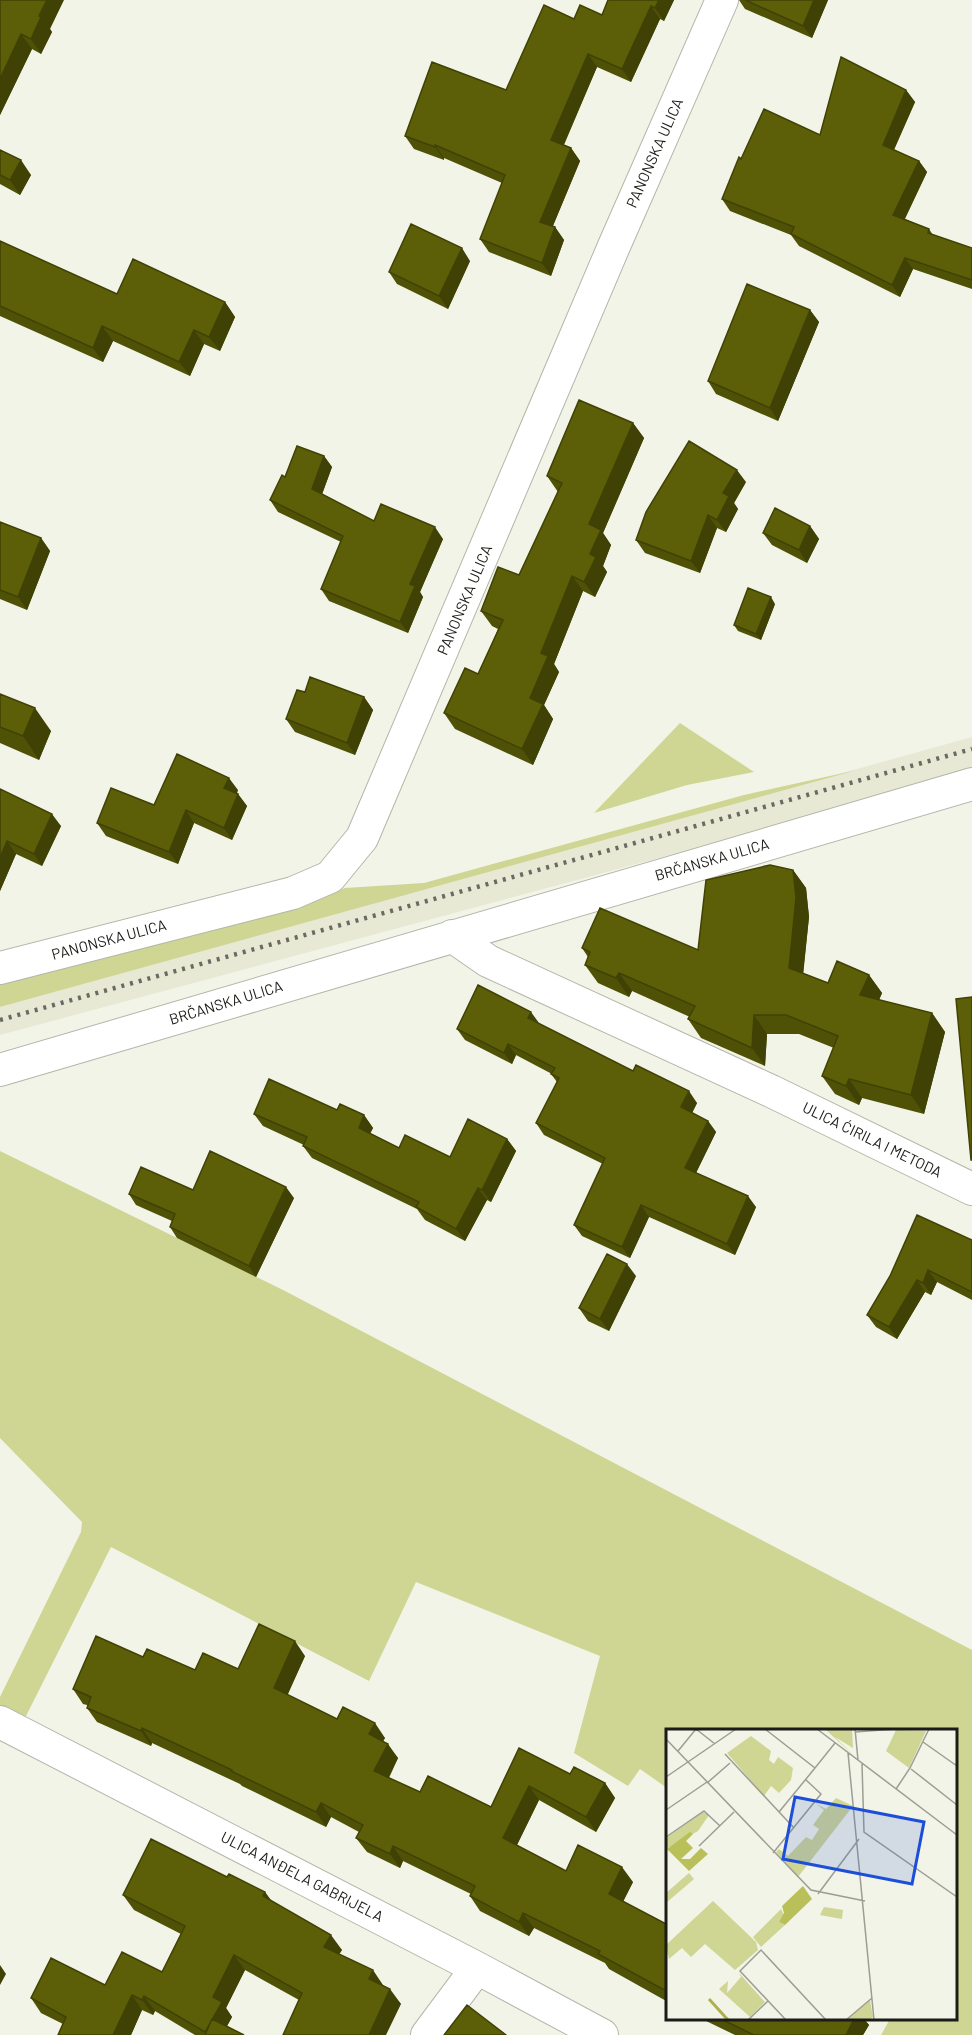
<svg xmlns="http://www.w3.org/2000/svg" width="972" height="2035" font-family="Barlow,sans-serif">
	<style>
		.built { fill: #e7e9d5 }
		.green { fill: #cfd592 }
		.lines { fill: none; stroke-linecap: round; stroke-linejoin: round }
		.street-casing { stroke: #b4b6aa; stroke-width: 34 }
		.street { stroke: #fff; stroke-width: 32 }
		.rail { stroke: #6a6a63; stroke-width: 4.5; stroke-dasharray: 3 6; stroke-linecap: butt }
		.wall { fill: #4f5206 }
		.shaded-wall { fill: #404205 }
		.building { fill: #5c5f07; stroke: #404205; stroke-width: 1.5 }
		.labels { text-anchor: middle; stroke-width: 6; stroke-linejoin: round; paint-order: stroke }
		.street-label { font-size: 15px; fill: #1b1b17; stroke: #fff }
		.inset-river { fill: none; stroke: #acb14c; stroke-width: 3 }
		.inset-road { fill: none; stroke: #9c9d94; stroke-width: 1.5 }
		.view { fill: #1d4ed8; fill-opacity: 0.15; stroke: #1d4ed8; stroke-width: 3 }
		.inset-edge { fill: none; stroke: #1b1b17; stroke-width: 3 }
	</style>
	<rect width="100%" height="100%" fill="#f2f4e7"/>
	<path class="built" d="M 972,737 L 972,770 L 800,820 L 0,1035 L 0,1007 Z"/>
	<path class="green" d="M 680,723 L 754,772 L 687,785 L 594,813 Z
		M 857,770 L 0,1007 L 0,979 L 306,902 L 345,888 L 424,883 L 744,795 Z
		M 0,1151 L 283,1290 L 972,1650 L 972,2035 L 881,2035 L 890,2019 L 956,2018 L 956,1730 L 668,1730 L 667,1788 L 640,1769 L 628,1786 L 574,1753 L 600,1656 L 416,1582 L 369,1681 L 111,1547 L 23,1722 L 0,1710 L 0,1697 L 81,1532 L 82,1522 L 0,1438 Z"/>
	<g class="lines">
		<defs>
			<path id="street" d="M 452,936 L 488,961 L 771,1091 L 972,1189
				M 0,968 L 293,893 L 330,877 L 362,838 L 614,246 L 722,0
				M 0,1070 L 972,784
				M 0,1722 L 477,1968 L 602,2035
				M 427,2035 L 477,1968"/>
		</defs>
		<use href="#street" class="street-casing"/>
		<use href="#street" class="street"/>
		<path class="rail" d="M 0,1020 L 972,749"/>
	</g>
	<path class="wall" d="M 0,0 L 50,29 L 52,32 L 41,54 L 32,49 L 0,115 Z
		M 608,0 L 674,0 L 664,21 L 660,19 L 631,82 L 597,67 L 564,145 L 571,148 L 580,161 L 553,226 L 555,227 L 564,240 L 551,276 L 489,252 L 480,239 L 502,183 L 444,158 L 444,160 L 414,149 L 405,136 L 506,90 L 574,19 L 602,15 Z
		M 739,0 L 828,0 L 812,38 L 745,9 Z
		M 906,90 L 915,102 L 894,150 L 919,161 L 927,172 L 905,219 L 929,229 L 933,235 L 972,248 L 972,289 L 913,269 L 900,297 L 799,246 L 791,235 L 730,211 L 722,199 L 741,159 L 820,135 Z
		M 0,150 L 31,175 L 20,195 L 0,184 Z
		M 0,241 L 117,294 L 225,302 L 235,317 L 220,351 L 204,344 L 190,376 L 113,341 L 103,362 L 0,316 Z
		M 470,261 L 448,309 L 397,284 L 389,272 Z
		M 810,310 L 819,322 L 778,421 L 716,394 L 708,381 Z
		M 633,423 L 644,438 L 603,533 L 611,545 L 603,566 L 607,572 L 595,597 L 583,591 L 554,664 L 559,672 L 544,705 L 553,719 L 533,765 L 455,729 L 444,713 L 478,674 L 498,629 L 492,626 L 481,611 L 519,575 L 558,492 L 547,476 Z
		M 324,456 L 332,467 L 322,494 L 374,521 L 443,539 L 420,592 L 423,597 L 408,633 L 329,601 L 321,589 L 341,542 L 278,512 L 270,500 L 285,477 Z
		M 746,482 L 734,503 L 738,509 L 726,532 L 717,528 L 700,573 L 645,553 L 636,540 Z
		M 0,522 L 41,538 L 50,551 L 27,610 L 0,599 Z
		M 810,526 L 819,539 L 807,563 L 772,545 L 763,533 Z
		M 775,604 L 761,640 L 738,631 L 734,625 Z
		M 305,692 L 364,697 L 373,710 L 355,755 L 295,732 L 286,719 Z
		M 0,694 L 51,731 L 39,760 L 0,743 Z
		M 0,789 L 61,826 L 42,866 L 16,854 L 0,891 Z
		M 238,790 L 237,793 L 238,794 L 247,806 L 232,840 L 194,823 L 178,864 L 106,836 L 97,823 L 154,805 Z
		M 793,870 L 806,888 L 809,917 L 803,973 L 828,983 L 869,975 L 882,993 L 879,1000 L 932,1013 L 945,1032 L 924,1114 L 862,1098 L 859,1105 L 835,1094 L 822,1076 L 834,1048 L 799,1034 L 767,1034 L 765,1066 L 701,1038 L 688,1019 L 690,1017 L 632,991 L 629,997 L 598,983 L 585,965 L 588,957 L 582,948 L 698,950 Z
		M 539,1024 L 697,1103 L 692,1113 L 708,1121 L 716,1132 L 696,1173 L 756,1207 L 735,1255 L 649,1217 L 630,1258 L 582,1236 L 574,1225 L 603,1164 L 544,1135 L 536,1123 L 557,1082 L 551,1074 L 552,1074 L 516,1055 L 512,1064 L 465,1040 L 457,1029 Z
		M 337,1110 L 364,1115 L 373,1128 L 370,1133 L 399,1148 L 450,1157 L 507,1139 L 516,1151 L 491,1202 L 487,1200 L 465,1241 L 425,1220 L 417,1209 L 312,1158 L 303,1146 L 304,1145 L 263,1126 L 254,1114 Z
		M 193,1190 L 294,1198 L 256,1277 L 177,1238 L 170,1227 L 172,1221 L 136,1205 L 129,1194 Z
		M 972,1240 L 972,1300 L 937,1282 L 931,1295 L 925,1292 L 897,1339 L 876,1327 L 867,1315 Z
		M 636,1276 L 609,1331 L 588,1321 L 579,1308 Z
		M 305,1656 L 287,1695 L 337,1719 L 385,1738 L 383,1741 L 398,1758 L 389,1778 L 420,1792 L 491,1807 L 519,1748 L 570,1774 L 605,1783 L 615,1798 L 596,1832 L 539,1800 L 517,1845 L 566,1871 L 633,1882 L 623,1901 L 668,1925 L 668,2002 L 609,1969 L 605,1963 L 534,1928 L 529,1936 L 480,1911 L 470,1896 L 471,1894 L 403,1861 L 400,1868 L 367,1852 L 356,1838 L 359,1832 L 331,1817 L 326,1827 L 242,1786 L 240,1784 L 152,1743 L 151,1746 L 97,1722 L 87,1708 L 87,1705 L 83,1704 L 73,1689 L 143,1657 L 195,1670 L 238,1669 Z
		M 227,1877 L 265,1892 L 271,1901 L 342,1950 L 339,1954 L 383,1985 L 401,2004 L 299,2000 L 245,1970 L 226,2008 L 232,2017 L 227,2026 L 244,2035 L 195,2035 L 155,2011 L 153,2015 L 142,2010 L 131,2035 L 58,2035 L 63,2024 L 41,2013 L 31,1998 L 105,1985 L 162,1972 L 181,1934 L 134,1910 L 123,1895 Z
		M 702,2019 L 864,2019 L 869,2025 L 863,2035 L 735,2035 Z"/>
	<path class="shaded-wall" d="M 47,0 L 64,0 L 50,29 L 52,32 L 41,54 L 31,39 L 39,16 Z
		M 659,0 L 674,0 L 664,21 L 655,8 Z
		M 814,0 L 828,0 L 812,38 L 803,26 Z
		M 651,6 L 660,19 L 631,82 L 622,69 Z
		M 21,34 L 32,49 L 0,115 L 0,79 Z
		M 588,54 L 597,67 L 560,153 L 551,140 Z
		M 906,90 L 915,102 L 891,156 L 883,145 Z
		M 435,145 L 444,158 L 444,160 L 435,147 Z
		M 571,148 L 580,161 L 549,235 L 540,222 Z
		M 21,160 L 31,175 L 20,195 L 10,180 Z
		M 919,161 L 927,172 L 901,226 L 893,215 Z
		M 555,227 L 564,240 L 551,276 L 542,263 Z
		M 462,248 L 470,261 L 448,309 L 439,296 Z
		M 905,258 L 913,269 L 900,297 L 892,285 Z
		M 225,302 L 235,317 L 220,351 L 209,337 Z
		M 810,310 L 819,322 L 778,421 L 770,408 Z
		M 102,326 L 113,341 L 103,362 L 93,348 Z
		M 194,330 L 204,344 L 190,376 L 179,362 Z
		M 633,423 L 644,438 L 603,533 L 611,545 L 603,566 L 607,572 L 595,597 L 584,582 L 589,524 Z
		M 324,456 L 332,467 L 320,500 L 312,489 Z
		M 737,470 L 746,482 L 734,503 L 738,509 L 726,532 L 717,520 L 723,493 Z
		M 708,515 L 717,528 L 700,573 L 691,561 Z
		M 810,526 L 819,539 L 807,563 L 799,550 Z
		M 435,527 L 443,539 L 420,592 L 423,597 L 408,633 L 400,622 L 410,584 Z
		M 41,538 L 50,551 L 27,610 L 18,597 Z
		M 572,576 L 583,591 L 554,664 L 559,672 L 544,705 L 553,719 L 533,765 L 522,749 L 530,698 L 541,653 Z
		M 771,597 L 775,604 L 761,640 L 756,634 Z
		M 364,697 L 373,710 L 355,755 L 347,743 Z
		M 35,708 L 51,731 L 39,760 L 23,736 Z
		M 229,778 L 238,790 L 233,800 L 224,788 Z
		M 238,794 L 247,806 L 232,840 L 224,828 Z
		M 186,810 L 194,823 L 178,864 L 169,852 Z
		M 52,814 L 61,826 L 42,866 L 34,854 Z
		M 7,841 L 16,854 L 0,891 L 0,858 Z
		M 793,870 L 806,888 L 809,917 L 802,986 L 789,968 Z
		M 619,973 L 632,991 L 629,997 L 616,978 Z
		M 869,975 L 882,993 L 873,1014 L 860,995 Z
		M 531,1012 L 539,1023 L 528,1018 Z
		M 932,1013 L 945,1032 L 924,1114 L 911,1095 Z
		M 754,1015 L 767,1034 L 765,1066 L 752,1048 Z
		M 508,1044 L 516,1055 L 512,1064 L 504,1053 Z
		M 849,1079 L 862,1098 L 859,1105 L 846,1086 Z
		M 689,1091 L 697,1103 L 689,1119 L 681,1107 Z
		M 364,1115 L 373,1128 L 367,1140 L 359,1128 Z
		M 708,1121 L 716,1132 L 693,1179 L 685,1168 Z
		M 507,1139 L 516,1151 L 491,1202 L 482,1190 Z
		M 286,1187 L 294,1198 L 256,1277 L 249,1266 Z
		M 478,1188 L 487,1200 L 465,1241 L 456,1229 Z
		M 748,1196 L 756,1207 L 735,1255 L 727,1244 Z
		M 641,1205 L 649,1217 L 630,1258 L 622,1247 Z
		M 627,1264 L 636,1276 L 609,1331 L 600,1319 Z
		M 928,1270 L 937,1282 L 931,1295 L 923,1283 Z
		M 917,1280 L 925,1292 L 897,1339 L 889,1327 Z
		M 295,1641 L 305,1656 L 284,1703 L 274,1688 Z
		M 375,1723 L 385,1738 L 379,1748 L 369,1734 Z
		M 142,1728 L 152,1743 L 151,1746 L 141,1731 Z
		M 388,1744 L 398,1758 L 384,1786 L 374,1771 Z
		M 605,1783 L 615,1798 L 596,1832 L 586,1817 Z
		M 529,1786 L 539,1800 L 513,1853 L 503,1838 Z
		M 321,1803 L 331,1817 L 326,1827 L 316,1812 Z
		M 393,1846 L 403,1861 L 400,1868 L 390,1854 Z
		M 622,1867 L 633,1882 L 620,1908 L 609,1894 Z
		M 265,1892 L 276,1907 L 263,1896 Z
		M 523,1913 L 534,1928 L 529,1936 L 519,1922 Z
		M 331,1935 L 342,1950 L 334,1962 L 324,1947 Z
		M 234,1955 L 245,1970 L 226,2008 L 232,2017 L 222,2035 L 207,2035 L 205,2032 L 213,1997 Z
		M 0,1965 L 6,1974 L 0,1985 Z
		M 373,1970 L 383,1985 L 369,1979 Z
		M 390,1989 L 401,2004 L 386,2035 L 369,2035 Z
		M 132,1995 L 142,2010 L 131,2035 L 113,2035 Z
		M 144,1996 L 155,2011 L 153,2015 L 142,2000 Z
		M 854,2019 L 864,2019 L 869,2025 L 863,2035 L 846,2035 Z"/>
	<path class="building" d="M 0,0 L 47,0 L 39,16 L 41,17 L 31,39 L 21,34 L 0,79 Z
		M 608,0 L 659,0 L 655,8 L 651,6 L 622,69 L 588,54 L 551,140 L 571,148 L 540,222 L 555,227 L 542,263 L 480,239 L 505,175 L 435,145 L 435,147 L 405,136 L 432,62 L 506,90 L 544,5 L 574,19 L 580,5 L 602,15 Z
		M 745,0 L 814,0 L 803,26 Z
		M 841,57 L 906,90 L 883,145 L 919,161 L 893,215 L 929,229 L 928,233 L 972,248 L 972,280 L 905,258 L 892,285 L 791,234 L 794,227 L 722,199 L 739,157 L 741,159 L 764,109 L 820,135 Z
		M 0,150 L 21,160 L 10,180 L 0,175 Z
		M 411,224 L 462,248 L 439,296 L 389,272 Z
		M 0,241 L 117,294 L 133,259 L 225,302 L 209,337 L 194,330 L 179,362 L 102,326 L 93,348 L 0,306 Z
		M 747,284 L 810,310 L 770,408 L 708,381 Z
		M 579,400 L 633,423 L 589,524 L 601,530 L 590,554 L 596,557 L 584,582 L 572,576 L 541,653 L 548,656 L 530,698 L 543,704 L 522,749 L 444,713 L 465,668 L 478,674 L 503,620 L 481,611 L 498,567 L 519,575 L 562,483 L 547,476 Z
		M 689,441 L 737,470 L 723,493 L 729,496 L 717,520 L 708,515 L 691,561 L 636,540 L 646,512 Z
		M 297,446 L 324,456 L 312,489 L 374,521 L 381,504 L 435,527 L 410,584 L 415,586 L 400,622 L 321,589 L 343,536 L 270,500 L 282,475 L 285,477 Z
		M 775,508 L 810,526 L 799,550 L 763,533 Z
		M 0,522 L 41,538 L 18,597 L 0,590 Z
		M 748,588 L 771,597 L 756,634 L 734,625 Z
		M 310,677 L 364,697 L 347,743 L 286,719 L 297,690 L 305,692 Z
		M 0,694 L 35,708 L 23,736 L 0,727 Z
		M 177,754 L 229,778 L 224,788 L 238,794 L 224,828 L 186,810 L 169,852 L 97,823 L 111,788 L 154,805 Z
		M 0,789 L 52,814 L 34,854 L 7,841 L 0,858 Z
		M 770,865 L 793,870 L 796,898 L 789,968 L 828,983 L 837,961 L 869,975 L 860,995 L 932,1013 L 911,1095 L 849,1079 L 846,1086 L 822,1076 L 838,1036 L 786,1015 L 754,1015 L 752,1048 L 688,1019 L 695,1006 L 619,973 L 616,978 L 585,965 L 590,952 L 582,948 L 600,908 L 698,950 L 706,880 Z
		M 478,985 L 531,1012 L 528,1018 L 633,1071 L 636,1065 L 689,1091 L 681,1107 L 708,1121 L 685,1168 L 748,1196 L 727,1244 L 641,1205 L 622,1247 L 574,1225 L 605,1158 L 536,1123 L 559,1078 L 551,1074 L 555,1068 L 508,1044 L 504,1053 L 457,1029 Z
		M 972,997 L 972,1160 L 971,1160 L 956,999 Z
		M 269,1079 L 337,1110 L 340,1104 L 364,1115 L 359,1128 L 399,1148 L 405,1135 L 450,1157 L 468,1119 L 507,1139 L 482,1190 L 478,1188 L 456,1229 L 416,1207 L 419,1202 L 303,1146 L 307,1137 L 254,1114 Z
		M 210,1151 L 286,1187 L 249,1266 L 170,1227 L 175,1214 L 129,1194 L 141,1167 L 193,1190 Z
		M 917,1215 L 972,1240 L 972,1292 L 928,1270 L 923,1283 L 917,1280 L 889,1327 L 867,1315 L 890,1276 Z
		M 607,1254 L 627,1264 L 600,1319 L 579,1308 Z
		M 259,1624 L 295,1641 L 274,1688 L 337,1719 L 343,1707 L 375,1723 L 369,1734 L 388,1744 L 374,1771 L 420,1792 L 428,1776 L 491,1807 L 519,1748 L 570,1774 L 574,1767 L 605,1783 L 586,1817 L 529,1786 L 503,1838 L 566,1871 L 578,1845 L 622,1867 L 609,1894 L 668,1925 L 668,1992 L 598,1954 L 600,1951 L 523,1913 L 519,1922 L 470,1896 L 475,1886 L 393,1846 L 390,1854 L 356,1838 L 363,1825 L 321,1803 L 316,1812 L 231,1771 L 232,1770 L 142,1728 L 141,1731 L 87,1708 L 91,1697 L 73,1689 L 96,1636 L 143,1657 L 147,1649 L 195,1670 L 203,1653 L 238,1669 Z
		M 151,1839 L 227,1877 L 229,1874 L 265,1892 L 263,1896 L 331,1935 L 324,1947 L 373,1970 L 369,1979 L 390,1989 L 369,2035 L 283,2035 L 302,1993 L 234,1955 L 213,1997 L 222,2002 L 205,2032 L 144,1996 L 142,2000 L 132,1995 L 113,2035 L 58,2035 L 66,2017 L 31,1998 L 51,1958 L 105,1985 L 122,1952 L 162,1972 L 185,1926 L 123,1895 Z
		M 467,2005 L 506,2035 L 444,2035 Z
		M 212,2019 L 244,2035 L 205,2035 Z
		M 721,2019 L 854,2019 L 846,2035 L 754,2035 Z"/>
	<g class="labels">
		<g class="street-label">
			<text transform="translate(655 153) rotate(-66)" y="5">PANONSKA ULICA</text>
			<text transform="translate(465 600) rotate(-67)" y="5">PANONSKA ULICA</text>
			<text transform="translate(712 860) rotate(-16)" y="5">BRČANSKA ULICA</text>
			<text transform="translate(109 940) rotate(-15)" y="5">PANONSKA ULICA</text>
			<text transform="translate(226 1003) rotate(-17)" y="5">BRČANSKA ULICA</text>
			<text transform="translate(872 1140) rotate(26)" y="5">ULICA ĆIRILA I METODA</text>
			<text transform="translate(302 1877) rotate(27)" y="5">ULICA ANĐELA GABRIJELA</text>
		</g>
	</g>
	<g transform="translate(666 1729)">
		<rect width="291" height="291" fill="#f2f4e7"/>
		<path d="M 159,0 L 186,0 L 187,19 L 169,8 L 187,26 ZM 230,1 L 260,2 L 243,39 L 220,22 ZM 85,7 L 105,22 L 103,31 L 108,35 L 112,28 L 127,39 L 125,51 L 113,64 L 105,57 L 98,67 L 61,24 ZM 170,69 L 187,77 L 132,148 L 110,123 L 113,120 L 122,127 L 140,108 L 146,111 L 153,100 L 147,96 L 158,81 L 149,74 L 160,80 ZM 37,83 L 43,86 L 32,102 L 0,120 L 0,109 ZM 23,144 L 28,150 L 0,174 L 0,164 ZM 47,172 L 90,213 L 92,221 L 69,241 L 39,215 L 25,228 L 16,219 L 3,230 L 0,216 ZM 158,178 L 177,181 L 176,190 L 154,186 ZM 115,180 L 118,186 L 113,193 L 119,196 L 95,218 L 87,208 ZM 73,244 L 99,273 L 84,288 L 53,260 L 62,252 L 61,264 L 75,248 ZM 204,271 L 207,288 L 203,291 L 181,291 Z" fill="#cfd592"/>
		<path d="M 24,103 L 27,105 L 20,112 L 27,119 L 15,130 L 24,130 L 35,119 L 42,125 L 23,142 L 1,120 ZM 137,157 L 146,170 L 119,196 L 113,193 L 118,184 L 116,177 Z" fill="#b9bf59"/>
		<path class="inset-river" d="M 43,270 L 62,291"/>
		<path class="inset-road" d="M 30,0 L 49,15M 99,0 L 149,39 L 169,14M 151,0 L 291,106M 189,0 L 192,31M 189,3 L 229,0M 0,10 L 145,161 L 199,172M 257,13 L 291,37M 12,22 L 30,0M 182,24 L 208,291M 59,25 L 128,99M 196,35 L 198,103 L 291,168M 245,40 L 291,76M 0,48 L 70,0M 41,54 L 64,34M 230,60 L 244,39 L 263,0M 0,81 L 41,53M 113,83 L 149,39M 0,108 L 38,82 L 54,97M 33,117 L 68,83M 107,124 L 155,65 L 139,50M 152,165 L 193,110M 82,291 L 102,272M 120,291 L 74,242 L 95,221 L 160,291M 180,291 L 206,269"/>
		<path class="view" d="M 129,68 L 258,93 L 246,155 L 117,130 Z"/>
		<rect width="291" height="291" class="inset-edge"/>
	</g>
</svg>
